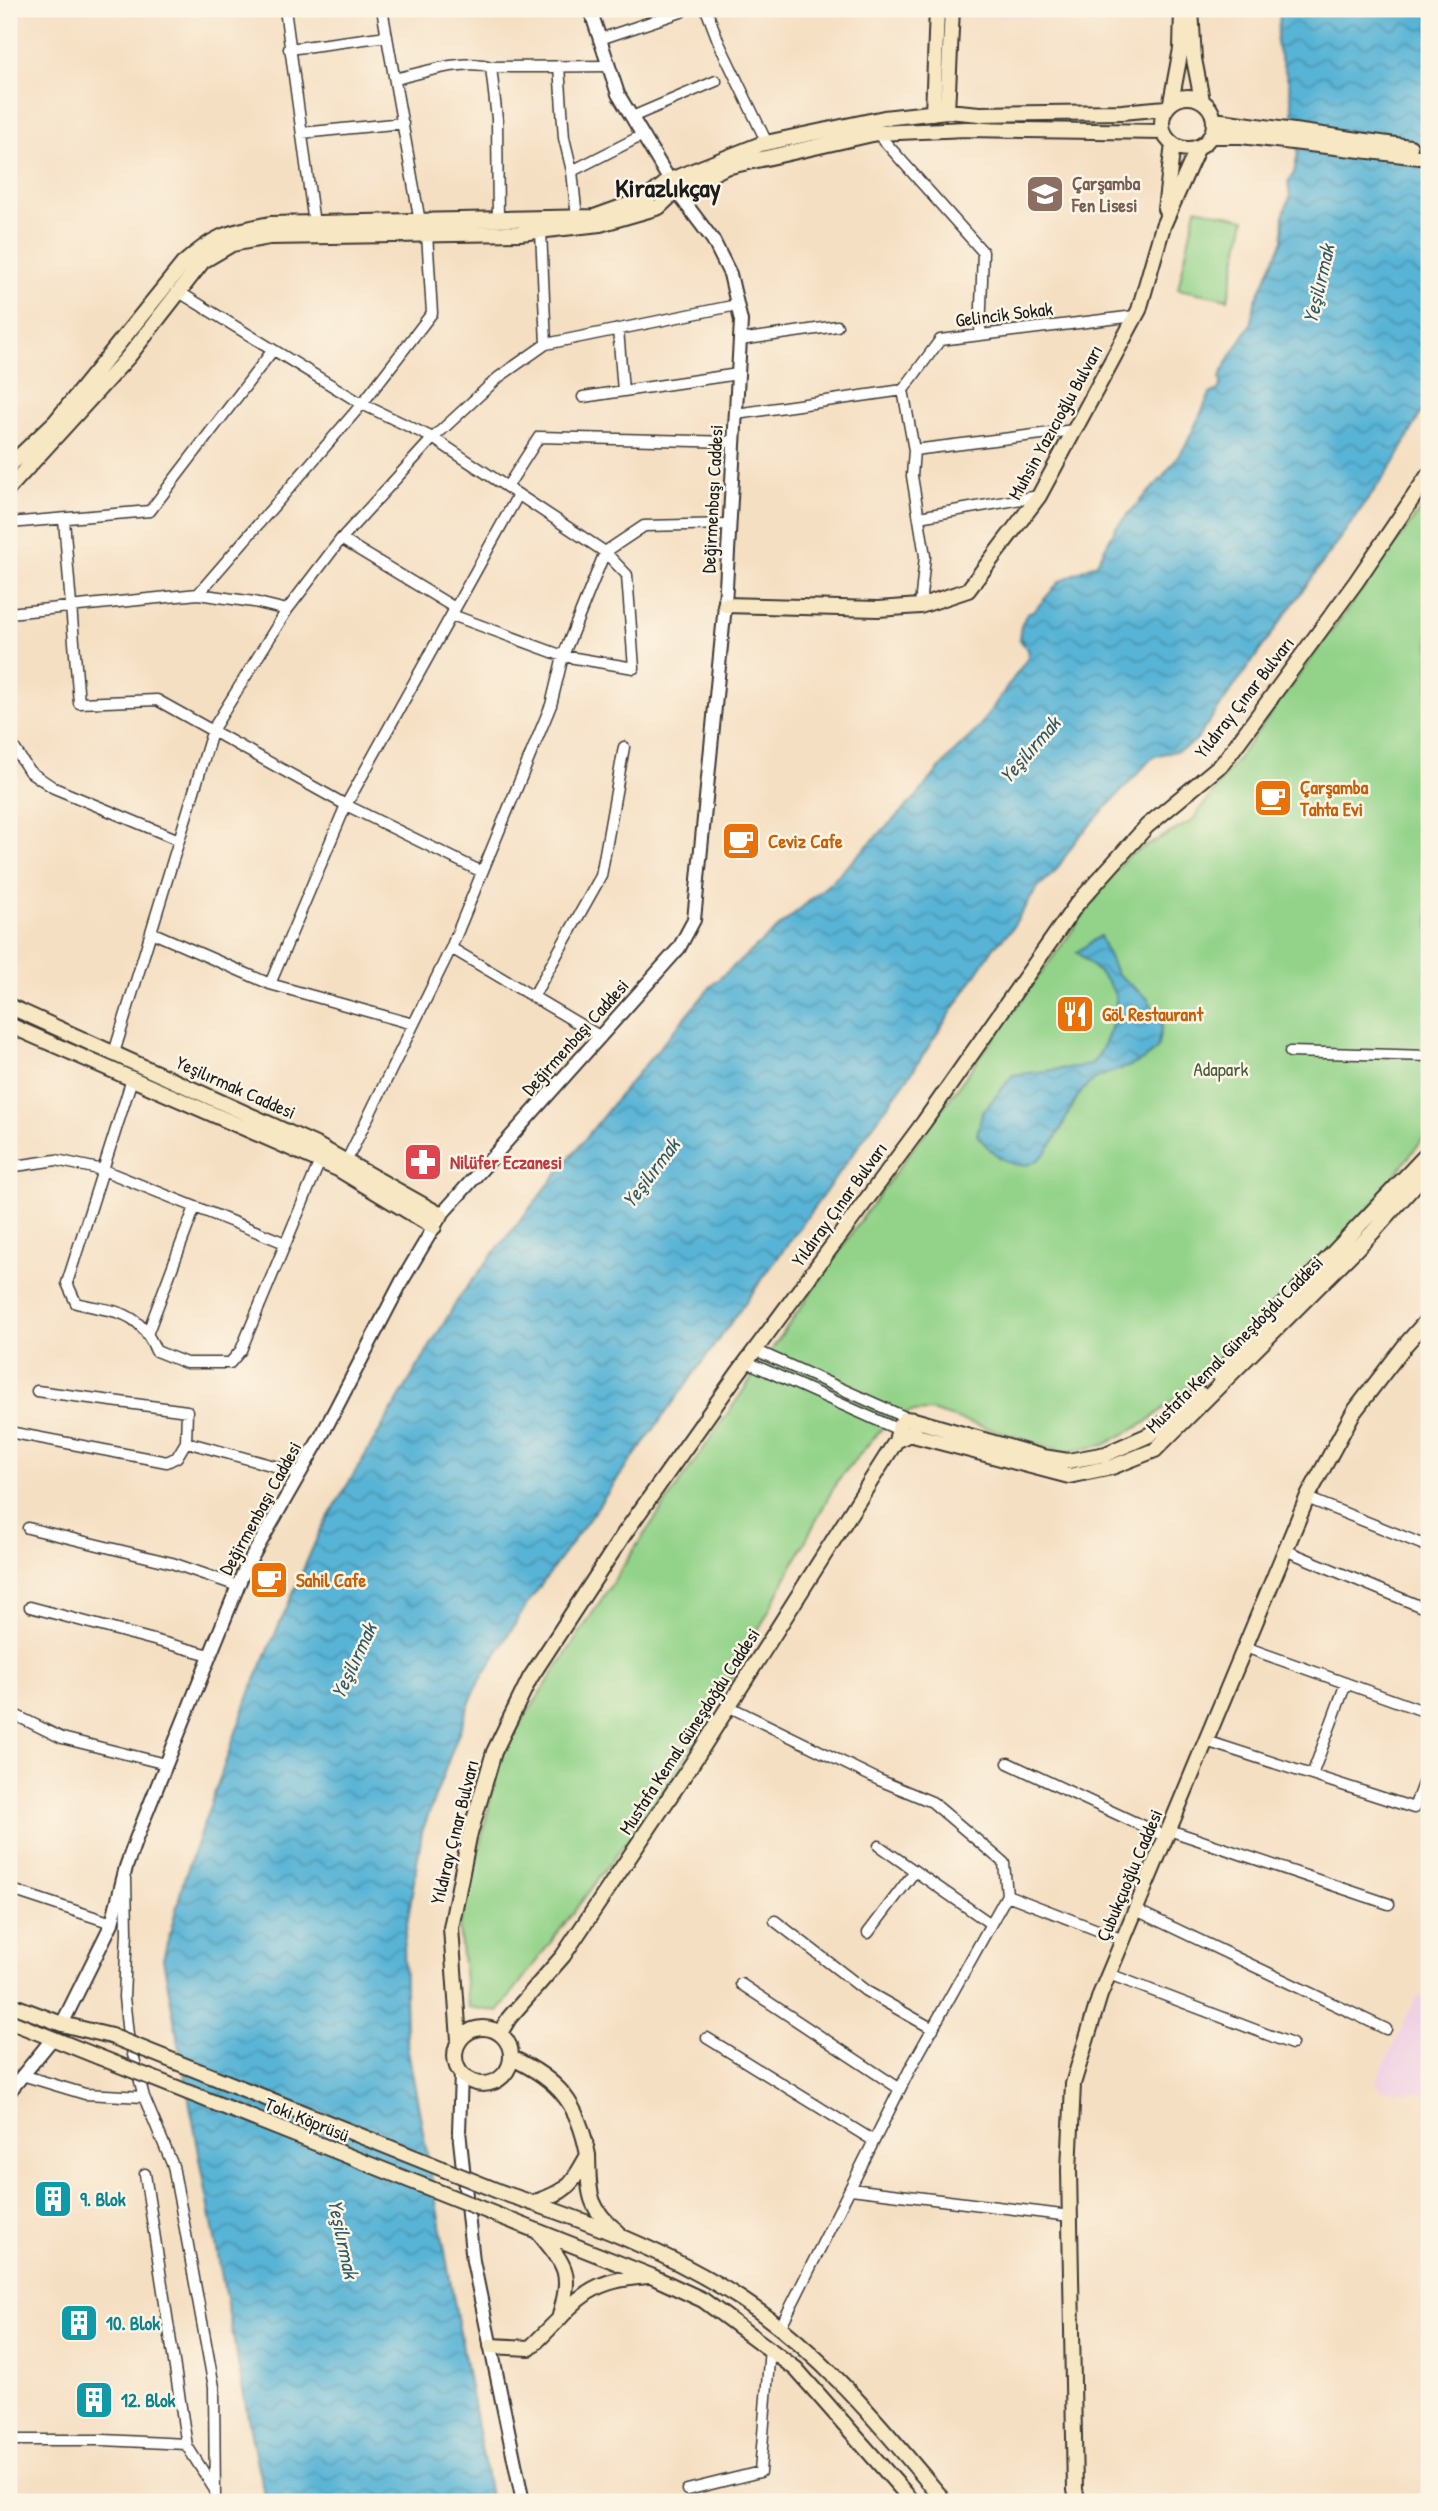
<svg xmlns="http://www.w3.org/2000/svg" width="1438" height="2511" font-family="'Patrick Hand',sans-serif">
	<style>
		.built { fill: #f0d0e4 }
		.park { fill: #93d389; stroke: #587852; stroke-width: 2 }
		.water { fill: url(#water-waves); stroke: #3a6879; stroke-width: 2 }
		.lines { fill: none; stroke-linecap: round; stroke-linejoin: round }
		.minor-casing { stroke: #3d3935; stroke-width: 13 }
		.tertiary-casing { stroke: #3d3935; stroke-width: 16 }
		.secondary-casing { stroke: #3d3935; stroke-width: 18 }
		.minor { stroke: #fff; stroke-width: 10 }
		.tertiary { stroke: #fff; stroke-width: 12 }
		.secondary { stroke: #f7e8c3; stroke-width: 14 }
		.secondary-bridge-casing { stroke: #3d3935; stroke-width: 18; stroke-linecap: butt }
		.secondary-bridge { stroke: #f7e8c3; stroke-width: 14 }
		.labels { text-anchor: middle; stroke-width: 5; stroke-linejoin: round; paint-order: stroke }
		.education-label { font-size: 19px; font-weight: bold; fill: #785e54; stroke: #fcf5e5; text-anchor: start }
		.street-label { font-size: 19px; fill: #1c1c1c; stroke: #fcf5e5 }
		.food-label { font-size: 19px; font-weight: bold; fill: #c56008; stroke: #fcf5e5; text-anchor: start }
		.park-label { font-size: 19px; fill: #465c42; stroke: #fcf5e5 }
		.health-label { font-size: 19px; font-weight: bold; fill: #be3a42; stroke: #fcf5e5; text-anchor: start }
		.culture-label { font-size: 19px; font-weight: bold; fill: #0d838f; stroke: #fcf5e5; text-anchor: start }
		.water-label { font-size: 21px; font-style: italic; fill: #345966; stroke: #fcf5e5 }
		.district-label { font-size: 26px; font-weight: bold; fill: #1c1c1c; stroke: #fcf5e5 }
	</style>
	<defs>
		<pattern id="water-waves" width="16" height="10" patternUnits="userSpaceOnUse" patternTransform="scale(1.75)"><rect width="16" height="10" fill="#58b4d6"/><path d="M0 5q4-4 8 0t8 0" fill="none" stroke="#4892ad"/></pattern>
	</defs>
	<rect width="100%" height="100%" fill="#fcf5e5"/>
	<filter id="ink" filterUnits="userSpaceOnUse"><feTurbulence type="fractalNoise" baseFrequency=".0143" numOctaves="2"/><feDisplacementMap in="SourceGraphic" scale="14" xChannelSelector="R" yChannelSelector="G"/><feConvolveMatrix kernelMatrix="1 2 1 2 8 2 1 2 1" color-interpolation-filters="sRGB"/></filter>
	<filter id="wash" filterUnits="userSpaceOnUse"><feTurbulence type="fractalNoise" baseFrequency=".00686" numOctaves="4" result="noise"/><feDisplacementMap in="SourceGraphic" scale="28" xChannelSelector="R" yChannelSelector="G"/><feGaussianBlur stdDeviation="1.57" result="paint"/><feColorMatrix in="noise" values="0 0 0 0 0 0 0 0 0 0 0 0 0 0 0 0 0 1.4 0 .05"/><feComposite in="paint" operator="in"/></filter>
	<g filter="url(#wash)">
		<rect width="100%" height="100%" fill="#f5dfc2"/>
		<path class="built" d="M 961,9 L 1050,9 L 1050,17 L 961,16 Z
			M 1425,1995 L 1429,1996 L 1429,2094 L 1380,2089 L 1375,2083 L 1416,1998 Z"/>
		<path class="park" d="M 1196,208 L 1245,219 L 1228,299 L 1178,289 Z
			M 1429,498 L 1429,1131 L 1347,1237 L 1239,1336 L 1212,1368 L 1147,1422 L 1104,1445 L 1065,1452 L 931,1411 L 911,1412 L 889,1420 L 837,1481 L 757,1633 L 673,1780 L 498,2012 L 468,2007 L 459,1929 L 502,1752 L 639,1542 L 865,1214 L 1126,857 L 1192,821 Z"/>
		<path class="water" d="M 1281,9 L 1429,9 L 1429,398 L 1396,460 L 1196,740 C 1183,753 1169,751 1153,757 L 1076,840 L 1055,872 L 1038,887 L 1010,931 L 994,947 L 912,1072 L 526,1606 L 475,1689 L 422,1832 L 404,1943 L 406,2039 L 491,2502 L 266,2502 L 255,2455 L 163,1959 L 184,1879 L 252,1687 L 320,1531 L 460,1296 L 623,1091 L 713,984 L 830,883 L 917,796 L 951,755 L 976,731 L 1027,659 L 1029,651 L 1019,639 L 1021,626 L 1027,613 L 1035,610 L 1060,581 L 1097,563 L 1116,527 L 1162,478 L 1186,445 L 1210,394 L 1218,390 L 1221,384 L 1220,377 L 1227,362 L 1252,322 L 1255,302 L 1283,240 L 1284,213 L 1290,197 L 1288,182 L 1294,173 L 1298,153 L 1289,83 L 1276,44 Z
			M 1100,936 L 1116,973 L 1148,999 L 1162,1025 L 1157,1049 C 1150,1054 1143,1061 1135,1064 C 1122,1070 1105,1072 1094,1080 C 1070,1097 1067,1125 1050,1147 C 1026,1182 997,1160 977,1135 L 982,1113 L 1013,1075 L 1091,1065 C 1103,1051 1122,1012 1114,993 C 1108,978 1089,964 1077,952 Z"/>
	</g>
	<g filter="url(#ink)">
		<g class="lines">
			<defs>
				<path id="minor" d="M 285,9 L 314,224
					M 382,9 L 420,222
					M 706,9 L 719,43 L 767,143
					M 600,39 L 681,12
					M 289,49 L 387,36
					M 559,66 L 564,138 L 572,171 L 577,218
					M 395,79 C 421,73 466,58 491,67
					M 632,117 L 716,81
					M 302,133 L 403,123
					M 877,133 L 983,252 L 980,334
					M 572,171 L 643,135
					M 498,221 L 497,119 L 491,67 L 609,66
					M 541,231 L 546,344
					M 179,292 L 362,404 L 433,438 L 605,552 L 627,575 L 634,668 L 563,656 L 452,615
					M 618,329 L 623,391
					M 740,340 L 837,326
					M 903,390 L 914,450 L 912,476 L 925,556 L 920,606
					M 583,397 L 738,374
					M 736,414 L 903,390 L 940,340 L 1135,316
					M 914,450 L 1074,430
					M 507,487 L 539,437 L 734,442
					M 919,517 L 1039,496
					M 64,520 L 79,703 L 157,700 L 346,805 L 482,872
					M 9,523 L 150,511 L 273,350
					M 341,539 L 455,608
					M 198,594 L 254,602 L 287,610
					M 9,613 L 198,594 L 362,404 L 432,313 L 427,234
					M 9,740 L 29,771 L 54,788 L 179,840
					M 151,932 L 270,984 L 413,1024
					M 451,948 L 601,1037
					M 270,984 L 346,805 L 518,495
					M 533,997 L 601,876 L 624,747
					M 1290,1052 L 1429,1056
					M 114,1053 L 213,729 L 287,610 L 341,539 L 433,438 L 499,377 L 546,344 L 737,305
					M 132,1079 L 67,1283 L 76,1303 C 116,1313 138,1308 156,1351 L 186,1363 L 230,1363 L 241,1350 L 320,1161
					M 346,1162 L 451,948 L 551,705 L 563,656 L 605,552 L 644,526 L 730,524
					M 9,1167 L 56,1160 L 103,1170 L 285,1243
					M 148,1332 L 195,1207
					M 755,1350 L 907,1418
					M 747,1362 L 899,1430
					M 37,1391 L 187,1411 L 186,1442 L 300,1473
					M 9,1432 L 167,1462 L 177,1457 L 186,1442
					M 1307,1498 L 1429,1547
					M 28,1528 L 172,1563 L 238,1586
					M 1285,1550 L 1429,1610
					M 30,1607 L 210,1655
					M 1245,1647 L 1429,1713
					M 730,1707 L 879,1780 L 932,1802 L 1004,1863 L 1007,1895 L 910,2069 L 780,2328
					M 9,1712 L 62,1738 L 166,1764
					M 1206,1741 L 1414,1808 L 1429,1767
					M 1008,1763 L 1166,1837
					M 1312,1775 L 1346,1683
					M 1169,1830 L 1389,1904
					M 879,1846 L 991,1924
					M 126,1878 L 127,1932 L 124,1997 L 128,2035 L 144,2097 L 173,2166 L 185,2229 L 214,2387 L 215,2502
					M 9,1889 L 112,1923
					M 1007,1895 L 1123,1940
					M 1136,1910 L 1386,2029
					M 775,1921 L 866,1991 L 933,2029
					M 868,1933 L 915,1871
					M 1109,1974 L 1292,2044
					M 741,1984 L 900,2089
					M 707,2038 L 874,2141
					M 22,2075 L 85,2094 L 144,2097
					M 145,2174 L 187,2446 L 213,2487
					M 851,2189 L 1070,2216
					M 9,2440 L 103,2440 L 186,2444
					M 687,2490 L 760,2472 L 770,2348"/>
				<path id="tertiary" d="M 62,2024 L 112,1923 L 126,1867 L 136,1839 L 244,1571 L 323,1433 L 402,1281 L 434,1227 L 441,1215 L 679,948 L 694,920 L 725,605 L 741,321 L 730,274 L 713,240 L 676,191 L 618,94 L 590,9
					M 461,2074 L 459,2131 L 473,2261 L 523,2502
					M 9,2092 L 53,2038"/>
				<path id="secondary" d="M 1191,9 L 1194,59 L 1202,100
					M1162 123a26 26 0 1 1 52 0a26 26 0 1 1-52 0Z
					M 1171,102 L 1181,49 L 1182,9
					M 947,111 L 952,9
					M 933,113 L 937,9
					M 1214,120 L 1410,147
					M 1211,136 L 1241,136 L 1429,158
					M 1165,209 L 1173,144
					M 9,466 L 56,421 L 183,264 C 216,234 228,233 270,224 L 594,217 L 647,198 L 670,180 L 761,144 L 884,118 L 947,111 L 980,114 L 1122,112 L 1166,108
					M 9,488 L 129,356 L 203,261 L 232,244 L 269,237 L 520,233 L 600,224 L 659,207 L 676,191 L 726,167 L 877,133 L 966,129 L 1163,132
					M 725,605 L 878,609 L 920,606 L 968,590 L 1039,496 L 1139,310 L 1163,226 L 1198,147
					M 9,1006 L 320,1147 L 441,1215
					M 9,1025 L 338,1169 L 434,1227
					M 1218,1374 L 1429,1152
					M 914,1420 L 1043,1457 L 1068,1461 L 1106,1454 L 1149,1435 L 1200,1394
					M 896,1441 L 900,1425 L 905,1419 L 914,1420 L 915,1426
					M 9,2004 L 62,2024 L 111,2036
					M 9,2021 L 99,2057
					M455 2056a28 28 0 1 1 56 0a28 28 0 1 1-56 0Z
					M 500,2033 L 509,2018 L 563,1956 L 697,1756 L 896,1441 L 909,1434 L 1069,1476 L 1112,1467 L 1155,1450 L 1372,1233 L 1429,1169
					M 459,2040 L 451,1928 L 469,1837 L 494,1752 L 530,1678 L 624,1534 L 738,1373 L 924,1122 L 1076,905 L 1147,826 L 1223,763 L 1356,582 L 1429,474
					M 512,2058 C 559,2080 578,2103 588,2155
					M 503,2193 C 585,2220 669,2252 741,2299 C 822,2352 884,2429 945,2502
					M 532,2203 C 568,2191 570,2187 588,2155 C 589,2192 587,2208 618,2232
					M 502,2217 L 651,2276 L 703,2300 L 796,2369 L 913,2502
					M 538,2232 C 568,2268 572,2273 559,2319 C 586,2287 607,2279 648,2276
					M 491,2346 L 530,2348 L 559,2319
					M 1078,2502 L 1075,2490 L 1069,2170 L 1073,2084 L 1100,1995 L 1307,1498 L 1353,1413 L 1406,1344 L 1429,1318"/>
			</defs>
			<use href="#minor" class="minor-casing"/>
			<use href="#tertiary" class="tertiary-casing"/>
			<use href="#secondary" class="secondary-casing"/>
			<use href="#minor" class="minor"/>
			<use href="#tertiary" class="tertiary"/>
			<use href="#secondary" class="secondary"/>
			<defs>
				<path id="secondary-bridge" d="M 111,2036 L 503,2193
					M 99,2057 L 502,2217"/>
			</defs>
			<use href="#secondary-bridge" class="secondary-bridge-casing"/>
			<use href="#secondary-bridge" class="secondary-bridge"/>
		</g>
	</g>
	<defs>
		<symbol id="school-square" viewBox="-11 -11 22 22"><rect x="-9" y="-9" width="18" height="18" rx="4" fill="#8d6e63" stroke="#fcf5e5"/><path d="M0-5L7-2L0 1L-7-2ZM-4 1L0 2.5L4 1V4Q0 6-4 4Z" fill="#fff"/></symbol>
		<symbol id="cafe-square" viewBox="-11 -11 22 22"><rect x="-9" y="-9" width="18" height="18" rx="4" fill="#e8710a" stroke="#fcf5e5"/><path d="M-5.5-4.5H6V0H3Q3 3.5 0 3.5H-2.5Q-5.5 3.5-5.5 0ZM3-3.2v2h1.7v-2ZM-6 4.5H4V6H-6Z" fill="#fff"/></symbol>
		<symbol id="restaurant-square" viewBox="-11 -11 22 22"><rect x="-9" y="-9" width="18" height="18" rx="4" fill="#e8710a" stroke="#fcf5e5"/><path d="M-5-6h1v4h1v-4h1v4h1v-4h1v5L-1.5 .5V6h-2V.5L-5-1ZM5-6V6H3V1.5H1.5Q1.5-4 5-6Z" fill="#fff"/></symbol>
		<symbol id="pharmacy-square" viewBox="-11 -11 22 22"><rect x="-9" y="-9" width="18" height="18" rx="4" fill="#e0444e" stroke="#fcf5e5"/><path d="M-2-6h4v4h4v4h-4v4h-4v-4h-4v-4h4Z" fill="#fff"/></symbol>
		<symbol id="building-square" viewBox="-11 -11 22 22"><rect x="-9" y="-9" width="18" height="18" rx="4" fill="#0f9aa8" stroke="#fcf5e5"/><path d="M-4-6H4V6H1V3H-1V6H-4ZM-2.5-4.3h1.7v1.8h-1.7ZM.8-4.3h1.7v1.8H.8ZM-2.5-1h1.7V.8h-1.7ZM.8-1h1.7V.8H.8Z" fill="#fff"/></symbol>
	</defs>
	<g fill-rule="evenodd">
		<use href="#school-square" x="1023" y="172" width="44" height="44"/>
		<use href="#cafe-square" x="1251" y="776" width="44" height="44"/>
		<use href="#cafe-square" x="719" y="819" width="44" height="44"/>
		<use href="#restaurant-square" x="1053" y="992" width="44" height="44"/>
		<use href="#pharmacy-square" x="401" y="1140" width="44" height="44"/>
		<use href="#cafe-square" x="247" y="1558" width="44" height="44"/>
		<use href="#building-square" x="31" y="2177" width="44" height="44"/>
		<use href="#building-square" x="57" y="2301" width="44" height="44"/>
		<use href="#building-square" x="72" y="2378" width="44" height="44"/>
	</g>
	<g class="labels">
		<g class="education-label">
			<text x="1072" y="190">Çarşamba<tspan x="1072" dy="22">Fen Lisesi</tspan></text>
		</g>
		<g class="street-label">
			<text transform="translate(1004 314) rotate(-7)" y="7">Gelincik Sokak</text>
			<text transform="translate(1055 422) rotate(-61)" y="7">Muhsin Yazıcıoğlu Bulvarı</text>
			<text transform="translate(712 499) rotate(-87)" y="7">Değirmenbaşı Caddesi</text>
			<text transform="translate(1244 697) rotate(-52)" y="7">Yıldıray Çınar Bulvarı</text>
			<text transform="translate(575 1037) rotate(-48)" y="7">Değirmenbaşı Caddesi</text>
			<text transform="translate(236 1087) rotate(24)" y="7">Yeşilırmak Caddesi</text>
			<text transform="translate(839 1204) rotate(-54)" y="7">Yıldıray Çınar Bulvarı</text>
			<text transform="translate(1234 1344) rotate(-45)" y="7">Mustafa Kemal Güneşdoğdu Caddesi</text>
			<text transform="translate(260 1508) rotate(-61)" y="7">Değirmenbaşı Caddesi</text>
			<text transform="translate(689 1731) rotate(-57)" y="7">Mustafa Kemal Güneşdoğdu Caddesi</text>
			<text transform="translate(454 1832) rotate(-76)" y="7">Yıldıray Çınar Bulvarı</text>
			<text transform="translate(1129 1875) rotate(-67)" y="7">Çubukçuoğlu Caddesi</text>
			<text transform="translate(307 2119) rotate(22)" y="7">Toki Köprüsü</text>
		</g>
		<g class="food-label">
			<text x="1300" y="794">Çarşamba<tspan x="1300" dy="22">Tahta Evi</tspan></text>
			<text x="768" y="848">Ceviz Cafe</text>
			<text x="1102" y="1021">Göl Restaurant</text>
			<text x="296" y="1587">Sahil Cafe</text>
		</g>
		<g class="park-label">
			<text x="1221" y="1076">Adapark</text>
		</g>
		<g class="health-label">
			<text x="450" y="1169">Nilüfer Eczanesi</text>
		</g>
		<g class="culture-label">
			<text x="80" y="2206">9. Blok</text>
			<text x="106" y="2330">10. Blok</text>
			<text x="121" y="2407">12. Blok</text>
		</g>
		<g class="water-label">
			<text transform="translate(1319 284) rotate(-77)" y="7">Yeşilırmak</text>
			<text transform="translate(1030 750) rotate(-49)" y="7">Yeşilırmak</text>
			<text transform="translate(651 1173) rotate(-53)" y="7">Yeşilırmak</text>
			<text transform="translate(354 1661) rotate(-65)" y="7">Yeşilırmak</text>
			<text transform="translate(343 2239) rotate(78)" y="7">Yeşilırmak</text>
		</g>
		<g class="district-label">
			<text x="668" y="197">Kirazlıkçay</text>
		</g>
	</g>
	<rect width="1438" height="2511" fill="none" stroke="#fcf5e5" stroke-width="35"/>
</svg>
